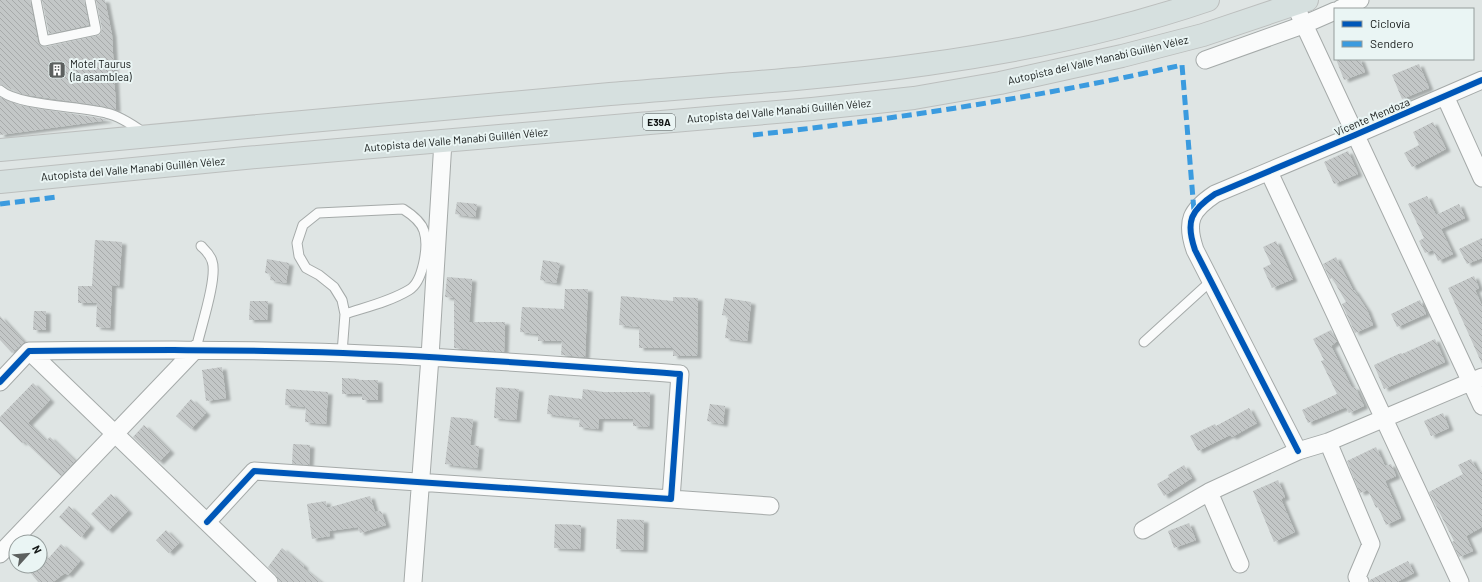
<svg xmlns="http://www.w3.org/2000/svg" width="1482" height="582" font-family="Barlow,sans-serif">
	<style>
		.building { fill: url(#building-back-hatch); filter: url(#shadow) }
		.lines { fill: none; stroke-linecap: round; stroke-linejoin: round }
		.lane-casing { stroke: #a5aaa9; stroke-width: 11 }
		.street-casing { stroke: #a5aaa9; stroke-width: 19 }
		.primary-casing { stroke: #bcbfbe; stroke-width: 24 }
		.lane { stroke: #fafbfb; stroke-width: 9 }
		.street { stroke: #fafbfb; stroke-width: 17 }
		.primary { stroke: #d6e0df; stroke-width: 22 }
		.quiet { stroke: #3b9bdf; stroke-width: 5; stroke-dasharray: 10 5; stroke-linecap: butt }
		.cycleway-casing { stroke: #eaf5f4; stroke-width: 8 }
		.cycleway { stroke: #0057b8; stroke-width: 6 }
		.labels { text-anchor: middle; stroke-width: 4; stroke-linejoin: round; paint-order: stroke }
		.shield { fill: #eaf5f4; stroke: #555b5a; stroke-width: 1 }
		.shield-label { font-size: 10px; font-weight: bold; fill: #151918 }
		.street-label { font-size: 11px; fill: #151918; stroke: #eaf5f4 }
		.poi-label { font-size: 11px; fill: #151918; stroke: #eaf5f4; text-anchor: start }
	</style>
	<defs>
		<pattern id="building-back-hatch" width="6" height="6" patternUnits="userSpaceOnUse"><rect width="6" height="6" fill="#c3c7c7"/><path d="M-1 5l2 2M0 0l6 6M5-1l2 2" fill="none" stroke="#a7aaaa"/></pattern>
		<filter id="shadow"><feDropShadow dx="4.5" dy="2.5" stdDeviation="1" flood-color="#0004"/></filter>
	</defs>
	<rect width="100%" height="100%" fill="#dfe5e4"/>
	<path class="building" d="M 0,0 L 30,0 L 38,42 L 40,45 L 45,47 L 100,35 L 102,29 L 96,0 L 105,0 L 112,35 L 116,110 L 96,105 L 22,94 L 0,84 Z
		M 42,0 L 84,0 L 89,25 L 49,34 Z
		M 1336,59 L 1360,59 L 1365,72 L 1344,80 Z
		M 1419,64 L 1429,88 L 1402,99 L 1392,75 Z
		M 0,97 L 19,105 L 34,108 L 94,117 L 109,120 L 0,135 Z
		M 1433,122 L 1446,149 L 1412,167 L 1404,153 L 1419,145 L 1413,132 Z
		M 1348,151 L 1358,174 L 1334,184 L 1324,162 Z
		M 1427,196 L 1436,215 L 1459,204 L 1465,218 L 1441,229 L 1453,254 L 1438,261 L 1433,250 L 1425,253 L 1419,241 L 1424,238 L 1408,204 Z
		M 457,202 L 477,204 L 475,217 L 455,214 Z
		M 1482,238 L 1482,258 L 1467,264 L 1459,249 Z
		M 95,240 L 122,242 L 119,286 L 112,285 L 110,328 L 96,327 L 97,303 L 78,303 L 78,286 L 92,286 Z
		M 1276,241 L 1293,279 L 1272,288 L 1263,268 L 1271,264 L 1263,247 Z
		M 1336,257 L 1353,290 L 1354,290 L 1367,310 L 1373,325 L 1355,333 L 1342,304 L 1346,302 L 1332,278 L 1330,279 L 1323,264 Z
		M 267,259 L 289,263 L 286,283 L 270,280 L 271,274 L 265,273 Z
		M 543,260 L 560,263 L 556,283 L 540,280 Z
		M 1474,276 L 1479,288 L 1475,290 L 1482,306 L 1482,364 L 1448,288 Z
		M 447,277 L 472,279 L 469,322 L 505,322 L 504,352 L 454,348 L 454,298 L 445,297 Z
		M 565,289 L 588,289 L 585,357 L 561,355 L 562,341 L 538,341 L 538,334 L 520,332 L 522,307 L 564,309 Z
		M 621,296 L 673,301 L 673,297 L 698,298 L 697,356 L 673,356 L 673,348 L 639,348 L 639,327 L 619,325 Z
		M 725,298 L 751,302 L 747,341 L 725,338 L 728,316 L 722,315 Z
		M 1420,300 L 1426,314 L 1397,327 L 1391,314 Z
		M 250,301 L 268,301 L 267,320 L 249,320 Z
		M 34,311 L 46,311 L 46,330 L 33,330 Z
		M 0,316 L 24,342 L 12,353 L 0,340 Z
		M 1331,330 L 1337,341 L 1331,346 L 1352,388 L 1355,387 L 1364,406 L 1349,413 L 1346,407 L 1308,423 L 1302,410 L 1337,394 L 1321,361 L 1324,360 L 1313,339 Z
		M 1435,339 L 1445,362 L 1384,389 L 1374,365 L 1401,353 L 1402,354 Z
		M 222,367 L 226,398 L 206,401 L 202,370 Z
		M 342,378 L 359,379 L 359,380 L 378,380 L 378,400 L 362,400 L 362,394 L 342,394 Z
		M 33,383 L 50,400 L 28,423 L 46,441 L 50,437 L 75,461 L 61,476 L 24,441 L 22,443 L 0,421 L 0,417 Z
		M 496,387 L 519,389 L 516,420 L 494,418 Z
		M 286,389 L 328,392 L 326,424 L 305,422 L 306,407 L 285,405 Z
		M 583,389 L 603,392 L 650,392 L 649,427 L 633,426 L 633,419 L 599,419 L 598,429 L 579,427 L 580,418 L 547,414 L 549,395 L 582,399 Z
		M 191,399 L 206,413 L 191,429 L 176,416 Z
		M 710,404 L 725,406 L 723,424 L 707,421 Z
		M 1249,408 L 1257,423 L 1232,437 L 1230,435 L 1198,451 L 1190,436 L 1215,424 L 1216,426 Z
		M 1443,413 L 1449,428 L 1431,436 L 1424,421 Z
		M 451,417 L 473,419 L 470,445 L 479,446 L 477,468 L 445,464 Z
		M 144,425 L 170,451 L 159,462 L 133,437 Z
		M 293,444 L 310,445 L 309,465 L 292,464 Z
		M 1376,447 L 1385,466 L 1391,464 L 1396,476 L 1385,481 L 1401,518 L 1386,525 L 1378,507 L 1376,508 L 1368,490 L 1360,493 L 1347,461 Z
		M 1471,459 L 1478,472 L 1482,471 L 1482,527 L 1466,536 L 1473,551 L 1459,557 L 1452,542 L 1454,541 L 1429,492 L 1463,474 L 1458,465 Z
		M 1184,465 L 1192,478 L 1164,496 L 1157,484 L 1169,477 L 1168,475 Z
		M 1278,480 L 1285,497 L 1281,499 L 1295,532 L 1274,542 L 1253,491 Z
		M 111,494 L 128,511 L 108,531 L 91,514 Z
		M 370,496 L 375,512 L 381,511 L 386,525 L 360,533 L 358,527 L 329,531 L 330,536 L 312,539 L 307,504 L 326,501 L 327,508 Z
		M 69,506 L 90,526 L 81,537 L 59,517 Z
		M 617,519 L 644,520 L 643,550 L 616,549 Z
		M 1189,523 L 1196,540 L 1174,548 L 1168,531 Z
		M 555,524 L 581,525 L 580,549 L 554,548 Z
		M 166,530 L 179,543 L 169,553 L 156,540 Z
		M 61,544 L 80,561 L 68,575 L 65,573 L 53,582 L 38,582 L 25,566 L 40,566 L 40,551 L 47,560 Z
		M 282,548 L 304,566 L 303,568 L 321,582 L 279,582 L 276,575 L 268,567 Z
		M 1408,561 L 1414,573 L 1397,582 L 1370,582 L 1370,580 Z"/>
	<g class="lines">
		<defs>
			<path id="lane" d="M 36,0 L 44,41 L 96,30 L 90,0
				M 0,90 C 18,106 81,106 106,113 C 120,116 133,125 144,133
				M 1144,342 L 1211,281
				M 196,349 C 200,330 218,277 212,261 C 210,254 206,251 201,246
				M 342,353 L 345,314 L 342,300 L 334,287 L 319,275 L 306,268 L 299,256 L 297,243 L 303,225 L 318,213 L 403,209 C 411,214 421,221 424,231 C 429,246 423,282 409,290 C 389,302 366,307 345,314"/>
			<path id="street" d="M 1295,5 L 1482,406
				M 1340,9 L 1360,0
				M 1205,60 L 1303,25 L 1335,11
				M 1445,96 L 1482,178
				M 1269,172 L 1460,582
				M 29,351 L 269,582
				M 0,382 L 29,351 C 134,350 238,349 343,353 C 456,357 568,366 680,374 L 671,499 L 254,471 L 207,522
				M 1328,442 L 1371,544 L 1357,577 L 1360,582
				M 1298,451 L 1195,250 C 1185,221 1191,210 1215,194 L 1355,135 L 1482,80
				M 1209,492 L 1240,564
				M 671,499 L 770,506
				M 1143,530 L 1209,492 L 1298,451 L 1328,442 L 1482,377
				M 0,554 L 196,349
				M 413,582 L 430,357 L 443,141"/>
			<path id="primary" d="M 0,150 C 203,131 407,112 610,94 C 716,85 822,79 927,64 C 1022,51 1117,31 1208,0
				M 0,182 L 245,158 L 812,109 L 914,98 L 1000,83 L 1122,56 L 1203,35 L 1307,0"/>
		</defs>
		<use href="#lane" class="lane-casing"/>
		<use href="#street" class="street-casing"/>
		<use href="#primary" class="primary-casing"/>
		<use href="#lane" class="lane"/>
		<use href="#street" class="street"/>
		<use href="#primary" class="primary"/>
		<path class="quiet" d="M 753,135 C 897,119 1040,97 1182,65 L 1194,211
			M 0,204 L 57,197"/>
		<defs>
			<path id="cycleway" d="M 0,382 L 29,351 C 134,350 238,349 343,353 C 456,357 568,366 680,374 L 671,499 L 254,471 L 207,522
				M 1298,451 L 1195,250 C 1185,221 1191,210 1215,194 L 1355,135 L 1482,80"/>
		</defs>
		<use href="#cycleway" class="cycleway-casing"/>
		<use href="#cycleway" class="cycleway"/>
	</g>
	<defs>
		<symbol id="building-square" viewBox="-11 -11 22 22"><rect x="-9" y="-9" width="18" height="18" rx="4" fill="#5c605f" stroke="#eaf5f4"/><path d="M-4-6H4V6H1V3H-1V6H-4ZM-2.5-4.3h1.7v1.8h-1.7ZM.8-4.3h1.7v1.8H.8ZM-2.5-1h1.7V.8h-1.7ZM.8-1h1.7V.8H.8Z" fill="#fff"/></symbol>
	</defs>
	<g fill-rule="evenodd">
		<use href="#building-square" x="47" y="60" width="20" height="20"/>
	</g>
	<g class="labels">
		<rect class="shield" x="643" y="114" width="32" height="16" rx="3"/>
		<g class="shield-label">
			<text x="659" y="126">E39A</text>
		</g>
		<g class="street-label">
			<text transform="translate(1098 60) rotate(-13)" y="4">Autopista del Valle Manabí Guillén Vélez</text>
			<text transform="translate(779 111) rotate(-5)" y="4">Autopista del Valle Manabí Guillén Vélez</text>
			<text transform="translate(1372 117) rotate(-23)" y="4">Vicente Mendoza</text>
			<text transform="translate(456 140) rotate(-5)" y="4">Autopista del Valle Manabí Guillén Vélez</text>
			<text transform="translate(133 169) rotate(-5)" y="4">Autopista del Valle Manabí Guillén Vélez</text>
		</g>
		<g class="poi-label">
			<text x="70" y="68">Motel Taurus<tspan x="70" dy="13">(la asamblea)</tspan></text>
		</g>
	</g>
	<rect x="1334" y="8" width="140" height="52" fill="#eaf5f4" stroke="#959d9c"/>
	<rect x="1342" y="21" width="20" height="6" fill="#0057b8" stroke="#959d9c"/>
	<text x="1370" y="28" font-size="12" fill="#151918">Ciclovía</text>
	<rect x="1342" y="41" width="20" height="6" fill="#3b9bdf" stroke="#959d9c"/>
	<text x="1370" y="48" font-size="12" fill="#151918">Sendero</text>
	<g transform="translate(28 554) rotate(63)"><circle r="19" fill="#eaf5f4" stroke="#959d9c"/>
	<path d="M0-3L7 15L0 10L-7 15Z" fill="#5c605f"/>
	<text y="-6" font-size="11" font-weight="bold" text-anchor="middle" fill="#151918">N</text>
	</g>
</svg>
